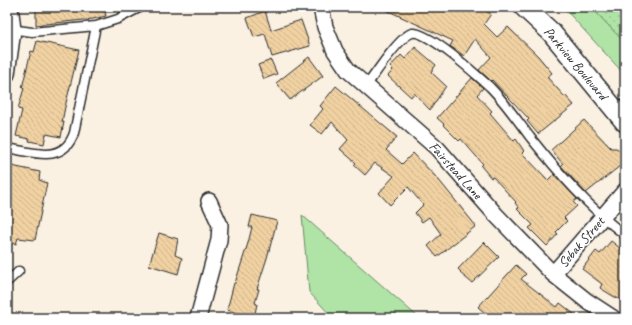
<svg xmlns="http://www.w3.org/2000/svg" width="632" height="325" font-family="Caveat,sans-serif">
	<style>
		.grass { fill: #afe4a6; stroke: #6d8868 }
		.park { fill: url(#park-dots); stroke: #6d8868 }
		.building { fill: url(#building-back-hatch); stroke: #2b2b2b }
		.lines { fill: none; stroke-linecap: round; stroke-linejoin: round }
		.service-casing { stroke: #2b2b2b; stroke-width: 11 }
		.minor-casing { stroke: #2b2b2b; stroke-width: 18 }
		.tertiary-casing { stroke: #2b2b2b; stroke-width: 22 }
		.service { stroke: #fff; stroke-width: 8 }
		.minor { stroke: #fff; stroke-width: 15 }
		.tertiary { stroke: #fff; stroke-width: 19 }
		.labels { text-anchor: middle; stroke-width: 3; stroke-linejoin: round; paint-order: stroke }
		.street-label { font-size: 14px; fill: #2b2b2b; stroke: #fff }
	</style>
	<defs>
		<pattern id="park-dots" width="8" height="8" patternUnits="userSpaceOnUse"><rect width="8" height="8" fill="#afe4a6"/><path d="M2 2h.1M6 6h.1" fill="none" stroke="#97c48f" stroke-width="1.8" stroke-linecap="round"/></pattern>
		<pattern id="building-back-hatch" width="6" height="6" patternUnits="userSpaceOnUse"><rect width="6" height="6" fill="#f0d1a2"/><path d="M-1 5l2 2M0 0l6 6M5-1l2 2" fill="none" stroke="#ceb48c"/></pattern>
	</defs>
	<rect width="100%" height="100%" fill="#faf1e3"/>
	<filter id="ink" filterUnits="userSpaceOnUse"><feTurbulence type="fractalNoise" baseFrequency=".025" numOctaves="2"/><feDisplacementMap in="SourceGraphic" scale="8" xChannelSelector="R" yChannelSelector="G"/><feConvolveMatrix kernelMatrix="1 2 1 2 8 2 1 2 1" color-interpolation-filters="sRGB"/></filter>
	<g filter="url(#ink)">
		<path class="grass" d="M 563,7 L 625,7 L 625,75 Z
			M 302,215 L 419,318 L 333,318 L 309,292 Z"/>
		<path class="park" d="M 591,7 L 625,7 L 625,43 Z"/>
		<path class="building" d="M 36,7 L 104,7 L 106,16 L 93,19 L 36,25 Z
			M 380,7 L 480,7 L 491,14 L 484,24 L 497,37 L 508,27 L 538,56 L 552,73 L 547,77 L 564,96 L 565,95 L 574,105 L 538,134 L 527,121 L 529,119 L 492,80 L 491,81 L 479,70 L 491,57 L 475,39 L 464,56 L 450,46 L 453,41 Z
			M 265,11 L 271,30 L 301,20 L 310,46 L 272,57 L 265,34 L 254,37 L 247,18 Z
			M 37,41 L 79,50 L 65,107 L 62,122 L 64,122 L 61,137 L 46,134 L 44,144 L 29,141 L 30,139 L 16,136 L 22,110 L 18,109 L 24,88 L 22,88 L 31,51 L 34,52 Z
			M 415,47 L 436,65 L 431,72 L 446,86 L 430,110 L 414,93 L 411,97 L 388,76 L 393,70 L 390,67 L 401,55 L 405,59 Z
			M 309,57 L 323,76 L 290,100 L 276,83 Z
			M 271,60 L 277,74 L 264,79 L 258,65 Z
			M 472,78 L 483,88 L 477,95 L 492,111 L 490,113 L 514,141 L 516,139 L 524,151 L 522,153 L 548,180 L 554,174 L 577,199 L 573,202 L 577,206 L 564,218 L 567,221 L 556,232 L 558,234 L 547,246 L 529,228 L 533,225 L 517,209 L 519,208 L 515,203 L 516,202 L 493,177 L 491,178 L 481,166 L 483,164 L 461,139 L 459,141 L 443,125 L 444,124 L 437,118 Z
			M 336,86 L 397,137 L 386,150 L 402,164 L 413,153 L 438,179 L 476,226 L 437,257 L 428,246 L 441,234 L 429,217 L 422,222 L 415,213 L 423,205 L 408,187 L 390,205 L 379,193 L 394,176 L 375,163 L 365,175 L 354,165 L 356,163 L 340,149 L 348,140 L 332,122 L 322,134 L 310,125 L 323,109 L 320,106 Z
			M 584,120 L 611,148 L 616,148 L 625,153 L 625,155 L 621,158 L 625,162 L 586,193 L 561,166 L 563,164 L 551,150 Z
			M 7,165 L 40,172 L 39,180 L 47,183 L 35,240 L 18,238 L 16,244 L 7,242 Z
			M 252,215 L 277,221 L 267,258 L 257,289 L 259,289 L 255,303 L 257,304 L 254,318 L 227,310 L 234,283 L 235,283 L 248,243 L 252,227 L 249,227 Z
			M 159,233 L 178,239 L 175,255 L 182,258 L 178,274 L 149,265 Z
			M 611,241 L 625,252 L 625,302 L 613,296 L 600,288 L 602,284 L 582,269 L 596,251 L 600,254 Z
			M 484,242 L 499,257 L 472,283 L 460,273 L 461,272 L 458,269 Z
			M 516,265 L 526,274 L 521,279 L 557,307 L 560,303 L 579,318 L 491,318 L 478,307 Z"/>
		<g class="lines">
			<defs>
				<path id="service" d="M 10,29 L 32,32 L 96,26 L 118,19 L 141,7
					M 367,85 C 375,74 400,36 412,33 C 427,30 478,76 490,87 C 504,101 518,121 530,137 C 558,172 589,208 625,235
					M 7,148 C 33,152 63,165 74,133 L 96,26
					M 7,282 L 19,271"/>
				<path id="minor" d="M 321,7 L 325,27 L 335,51 L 348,70 L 437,148 L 496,215 L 553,274 L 587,301 L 613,318
					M 7,74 L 13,30 L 11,13
					M 553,274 L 625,191
					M 198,318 L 219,240 L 220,225 L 209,201"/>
				<path id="tertiary" d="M 524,7 L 551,32 L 625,122"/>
			</defs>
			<use href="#service" class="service-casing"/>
			<use href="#minor" class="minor-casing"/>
			<use href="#tertiary" class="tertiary-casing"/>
			<use href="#service" class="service"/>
			<use href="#minor" class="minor"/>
			<use href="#tertiary" class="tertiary"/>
		</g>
	</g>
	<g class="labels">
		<g class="street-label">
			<text transform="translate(576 63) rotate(50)" y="5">Parkview Boulevard</text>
			<text transform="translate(456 170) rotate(48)" y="5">Fairstead Lane</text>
			<text transform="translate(581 242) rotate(-49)" y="5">Sebak Street</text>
		</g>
	</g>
	<rect width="632" height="325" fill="none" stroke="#fff" stroke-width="24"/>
	<rect x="12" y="12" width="608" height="301" fill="none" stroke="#2b2b2b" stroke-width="1.5" filter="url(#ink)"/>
</svg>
